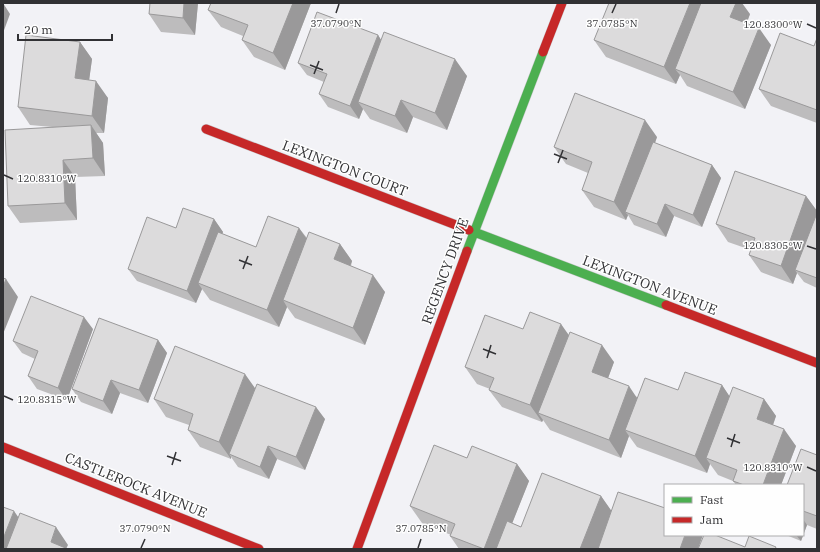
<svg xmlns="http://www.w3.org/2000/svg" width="820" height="552" font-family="'IBM Plex Serif',serif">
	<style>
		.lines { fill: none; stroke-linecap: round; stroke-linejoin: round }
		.fast-casing { stroke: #c8c8cb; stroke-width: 10 }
		.jam-casing { stroke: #c8c8cb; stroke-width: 10 }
		.fast { stroke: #4caf50; stroke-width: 9 }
		.jam { stroke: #c62828; stroke-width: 9 }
		.wall { fill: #bdbcbd }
		.shaded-wall { fill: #9a999a }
		.building { fill: #dcdbdc; stroke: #9a999a }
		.ticks { fill: none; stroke: #313134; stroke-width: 1.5 }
		.labels { text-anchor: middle; stroke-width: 3; stroke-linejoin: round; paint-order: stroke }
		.street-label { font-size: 14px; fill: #313134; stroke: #fefefe }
		.ticks-label { font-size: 10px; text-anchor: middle; fill: #313134; stroke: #fefefe; stroke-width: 3; stroke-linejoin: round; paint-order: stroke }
	</style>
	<rect width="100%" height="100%" fill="#f2f2f6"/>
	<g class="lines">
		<defs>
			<path id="fast" d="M 469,230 L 666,305
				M 467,251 L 543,52"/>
			<path id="jam" d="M 543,52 L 562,3
				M 206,129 L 469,230
				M 666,305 L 817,363
				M 3,447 L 259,549
				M 357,549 L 467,251"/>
		</defs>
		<use href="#fast" class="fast-casing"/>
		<use href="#jam" class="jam-casing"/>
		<use href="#fast" class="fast"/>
		<use href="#jam" class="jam"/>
	</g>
	<path class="wall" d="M 150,3 L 198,3 L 195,35 L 161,32 L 149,14 Z
		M 211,3 L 311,3 L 285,70 L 254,57 L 242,40 L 243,36 L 221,27 L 208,10 Z
		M 750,14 L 747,23 L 771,45 L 745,109 L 687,86 L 680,75 L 676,84 L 606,57 L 594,40 Z
		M 378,35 L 381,40 L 467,76 L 447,130 L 413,117 L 407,133 L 370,119 L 363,109 L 359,119 L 328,107 L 319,94 L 324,82 L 307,75 L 298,63 Z
		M 817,38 L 817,123 L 771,106 L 759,89 L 814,46 Z
		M 80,42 L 92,59 L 89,80 L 108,98 L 104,133 L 96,133 L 103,143 L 105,176 L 75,177 L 77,220 L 20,223 L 8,206 L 52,127 L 30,125 L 18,107 Z
		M 657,137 L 655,143 L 712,165 L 721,178 L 702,227 L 674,216 L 666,237 L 634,225 L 628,215 L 626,220 L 594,207 L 582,190 L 588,173 L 566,164 L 554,147 Z
		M 806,196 L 817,211 L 817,288 L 804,282 L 797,273 L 793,284 L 761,272 L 749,255 L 751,250 L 728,242 L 716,224 Z
		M 214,219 L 223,232 L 222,234 L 256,247 L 299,228 L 307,238 L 340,244 L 352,261 L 351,266 L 385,292 L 365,345 L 295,318 L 287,307 L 279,327 L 210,300 L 202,289 L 196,303 L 137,281 L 128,269 L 176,228 Z
		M 93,329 L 67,400 L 37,389 L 28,376 L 35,359 L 22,353 L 13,341 Z
		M 523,329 L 568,335 L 614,362 L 608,378 L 637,397 L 678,390 L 722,385 L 729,396 L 764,399 L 776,416 L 773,425 L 796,446 L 781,485 L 736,485 L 733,481 L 718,475 L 710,464 L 707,473 L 637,447 L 629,436 L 621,458 L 550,430 L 543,420 L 542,422 L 502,407 L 489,390 L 490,389 L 477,384 L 465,367 Z
		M 158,340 L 167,353 L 148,403 L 120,393 L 112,414 L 81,402 L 72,389 Z
		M 255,388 L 325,419 L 305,470 L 277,459 L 269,479 L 238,467 L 231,457 L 231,459 L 200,447 L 188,430 L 189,425 L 166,417 L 154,399 Z
		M 817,455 L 817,529 L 807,525 L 801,541 L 786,535 L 803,535 L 803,485 Z
		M 467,458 L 517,464 L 529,481 L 512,523 L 521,527 L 601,496 L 611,511 L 698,549 L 459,549 L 450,536 L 451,535 L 422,523 L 410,506 Z"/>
	<path class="shaded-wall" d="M 3,3 L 10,14 L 3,33 Z
		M 184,3 L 198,3 L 195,35 L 183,18 Z
		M 293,3 L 311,3 L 285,70 L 273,53 Z
		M 690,3 L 708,3 L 675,69 L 680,75 L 676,84 L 664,67 Z
		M 736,3 L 742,3 L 750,14 L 742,34 L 730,17 Z
		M 759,28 L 771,45 L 745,109 L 733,92 Z
		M 378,35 L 386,48 L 358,102 L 363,109 L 359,119 L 350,106 Z
		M 80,42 L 92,59 L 87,96 L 75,78 Z
		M 455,59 L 467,76 L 447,130 L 435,113 Z
		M 96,81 L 108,98 L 104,133 L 92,116 Z
		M 401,100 L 413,117 L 407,133 L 395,116 Z
		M 645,120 L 657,137 L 629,213 L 625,212 L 628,215 L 626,220 L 614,202 Z
		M 91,125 L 103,143 L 105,176 L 93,158 Z
		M 63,160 L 75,177 L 77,220 L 65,203 Z
		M 712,165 L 721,178 L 702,227 L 693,215 Z
		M 806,196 L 817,211 L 817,216 L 795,270 L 797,273 L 793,284 L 781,266 Z
		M 665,204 L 674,216 L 666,237 L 657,224 Z
		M 214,219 L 223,232 L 203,285 L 198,283 L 202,289 L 196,303 L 187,291 Z
		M 299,228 L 311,245 L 283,300 L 287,307 L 279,327 L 267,310 Z
		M 340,244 L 352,261 L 346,277 L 334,259 Z
		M 373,275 L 385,292 L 365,345 L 353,328 Z
		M 6,279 L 18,297 L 3,334 L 3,287 Z
		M 84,317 L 93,329 L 67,400 L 58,388 Z
		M 561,324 L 573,341 L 538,413 L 543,420 L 542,422 L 530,405 Z
		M 158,340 L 167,353 L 148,403 L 139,390 Z
		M 602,345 L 614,362 L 604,389 L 592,372 Z
		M 245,374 L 257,391 L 229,454 L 231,457 L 231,459 L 219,442 Z
		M 111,380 L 120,393 L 112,414 L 103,401 Z
		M 722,385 L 734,403 L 706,458 L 710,464 L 707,473 L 695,456 Z
		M 629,386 L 641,404 L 625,430 L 629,436 L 621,458 L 609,440 Z
		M 764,399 L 776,416 L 769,436 L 757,419 Z
		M 316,407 L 325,419 L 305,470 L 296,457 Z
		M 784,429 L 796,446 L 781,485 L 763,485 Z
		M 268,446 L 277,459 L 269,479 L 260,467 Z
		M 517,464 L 529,481 L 502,549 L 484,549 Z
		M 601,496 L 613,513 L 599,549 L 580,549 Z
		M 14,511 L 23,524 L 13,549 L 3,549 L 3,539 Z
		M 803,519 L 807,525 L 801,541 L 796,535 L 803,535 Z
		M 56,527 L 68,545 L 66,549 L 51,542 Z
		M 685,535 L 703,535 L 698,549 L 680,549 Z"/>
	<path class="building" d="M 150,3 L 184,3 L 183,18 L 149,14 Z
		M 211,3 L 293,3 L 273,53 L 242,40 L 248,25 L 208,10 Z
		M 609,3 L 690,3 L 664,67 L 594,40 Z
		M 701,3 L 736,3 L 730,17 L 759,28 L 733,92 L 675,69 Z
		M 317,12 L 378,35 L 350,106 L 319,94 L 327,74 L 298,63 Z
		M 384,32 L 455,59 L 435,113 L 401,100 L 395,116 L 358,102 Z
		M 780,33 L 814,46 L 817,38 L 817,110 L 759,89 Z
		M 26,35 L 80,42 L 75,78 L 96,81 L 92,116 L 18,107 Z
		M 575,93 L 645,120 L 614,202 L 582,190 L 592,162 L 554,147 Z
		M 91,125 L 93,158 L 63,160 L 65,203 L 8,206 L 5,130 Z
		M 653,142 L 712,165 L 693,215 L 665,204 L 657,224 L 625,212 Z
		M 735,171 L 806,196 L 781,266 L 749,255 L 755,238 L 716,224 Z
		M 183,208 L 214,219 L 187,291 L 128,269 L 147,217 L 176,228 Z
		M 817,213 L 817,278 L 795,270 Z
		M 268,216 L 299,228 L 267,310 L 198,283 L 218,232 L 256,247 Z
		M 309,232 L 340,244 L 334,259 L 373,275 L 353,328 L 283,300 Z
		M 3,278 L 6,279 L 3,287 Z
		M 31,296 L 84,317 L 58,388 L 28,376 L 38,351 L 13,341 Z
		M 530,312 L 561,324 L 530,405 L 489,390 L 494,378 L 465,367 L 485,315 L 523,329 Z
		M 99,318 L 158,340 L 139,390 L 111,380 L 103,401 L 72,389 Z
		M 570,332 L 602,345 L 592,372 L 629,386 L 609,440 L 538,413 Z
		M 175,346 L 245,374 L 219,442 L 188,430 L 193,414 L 154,399 Z
		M 685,372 L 722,385 L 695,456 L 625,430 L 645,378 L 678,390 Z
		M 257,384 L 316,407 L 296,457 L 268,446 L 260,467 L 229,454 Z
		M 733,387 L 764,399 L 757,419 L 784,429 L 763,485 L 744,485 L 733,481 L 737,470 L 706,458 Z
		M 434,445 L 467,458 L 472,446 L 517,464 L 484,549 L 450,536 L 455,524 L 410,506 Z
		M 801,449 L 817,455 L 817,516 L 803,511 L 803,485 L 787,485 Z
		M 542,473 L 601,496 L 580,549 L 496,549 L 507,521 L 521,527 Z
		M 618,492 L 665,508 L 665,535 L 685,535 L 680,549 L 598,549 Z
		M 3,507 L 14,511 L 3,539 Z
		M 20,513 L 56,527 L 51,542 L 68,549 L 6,549 Z
		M 704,535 L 715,535 L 745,547 L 749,536 L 776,547 L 775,549 L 698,549 Z"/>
	<path class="ticks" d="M 336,13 L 339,4M 612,13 L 616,4M 807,24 L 816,28M 310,65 L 323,70M 314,74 L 319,61M 554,154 L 567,159M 558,163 L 563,150M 4,175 L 13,179M 807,246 L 816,249M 239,260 L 252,265M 243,269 L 248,256M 483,349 L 496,354M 487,358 L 491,345M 4,396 L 13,400M 727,438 L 740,443M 731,447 L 735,434M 167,456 L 181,461M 172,465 L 176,452M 807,467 L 816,471M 141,548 L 145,539M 418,548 L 421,539"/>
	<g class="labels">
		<g class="street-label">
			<text transform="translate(345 168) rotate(21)" y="5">LEXINGTON COURT</text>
			<text transform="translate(445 271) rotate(-70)" y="5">REGENCY DRIVE</text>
			<text transform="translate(650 285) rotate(21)" y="5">LEXINGTON AVENUE</text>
			<text transform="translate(136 485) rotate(22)" y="5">CASTLEROCK AVENUE</text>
		</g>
	</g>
	<g class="ticks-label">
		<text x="336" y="27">37.0790°N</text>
		<text x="612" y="27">37.0785°N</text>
		<text x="773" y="28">120.8300°W</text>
		<text x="47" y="182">120.8310°W</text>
		<text x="773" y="249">120.8305°W</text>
		<text x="47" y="403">120.8315°W</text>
		<text x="773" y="471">120.8310°W</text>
		<text x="145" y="532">37.0790°N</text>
		<text x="421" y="532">37.0785°N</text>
	</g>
	<rect width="820" height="552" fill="none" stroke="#313134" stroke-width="8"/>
	<rect x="664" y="484" width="140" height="52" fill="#fefefe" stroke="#acacad"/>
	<rect x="672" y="497" width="20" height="6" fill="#4caf50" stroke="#acacad"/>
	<text x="700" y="504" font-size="12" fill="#313134">Fast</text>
	<rect x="672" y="517" width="20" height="6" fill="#c62828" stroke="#acacad"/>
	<text x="700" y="524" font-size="12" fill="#313134">Jam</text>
	<path d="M18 34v6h94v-6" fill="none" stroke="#313134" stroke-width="2"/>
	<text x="24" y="34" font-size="12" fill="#313134" stroke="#fefefe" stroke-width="3" paint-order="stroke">20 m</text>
</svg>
